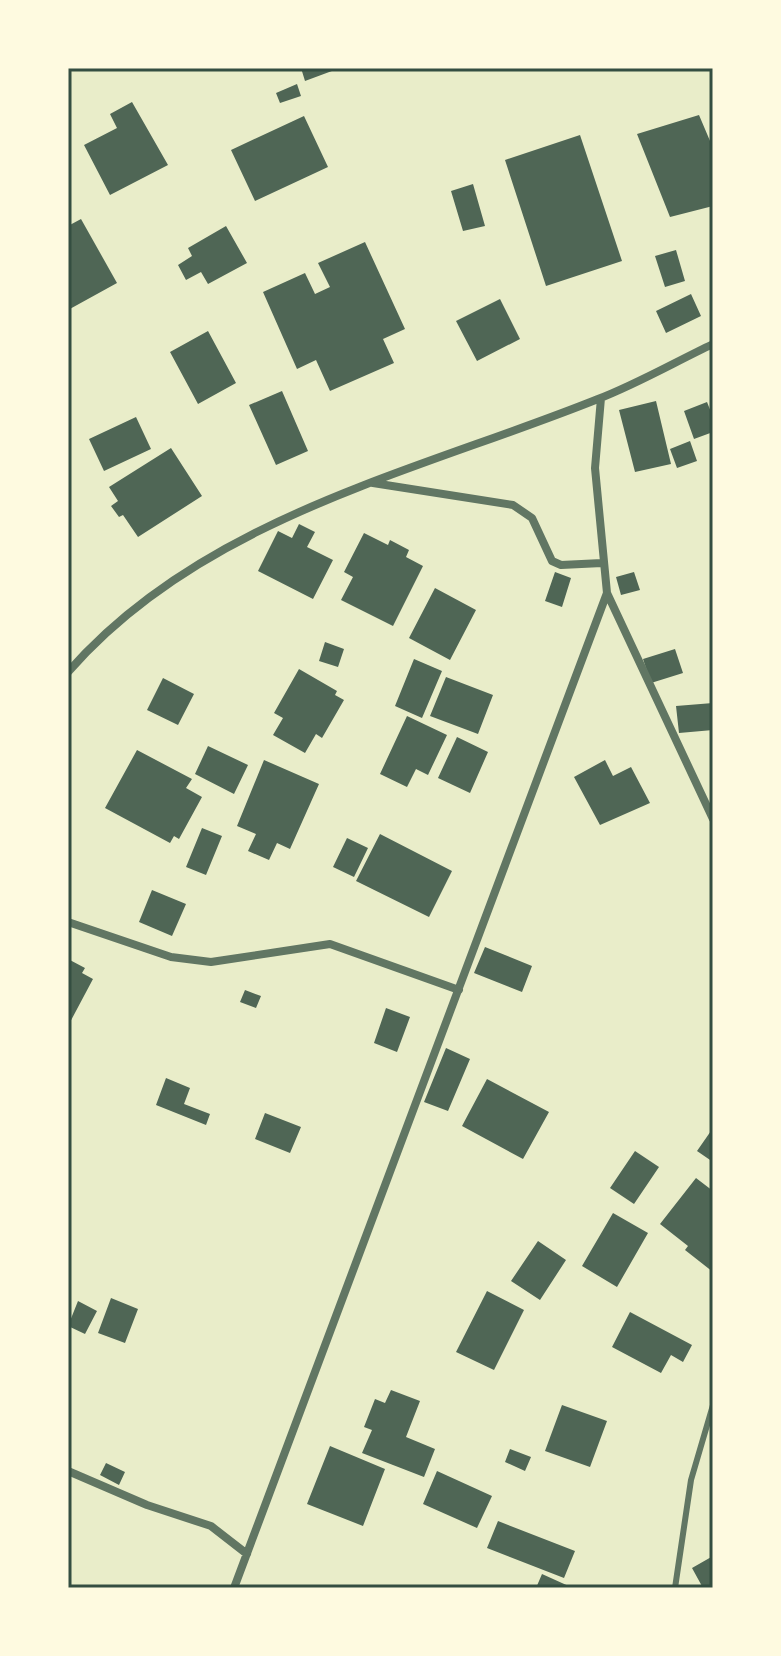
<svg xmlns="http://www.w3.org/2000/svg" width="781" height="1656" font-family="Ubuntu,sans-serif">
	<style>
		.building { fill: #4f6655 }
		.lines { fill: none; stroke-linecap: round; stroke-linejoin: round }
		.service { stroke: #617663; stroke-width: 6 }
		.minor { stroke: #617663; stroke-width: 8 }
		.neatline { fill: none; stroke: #344e41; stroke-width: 3 }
	</style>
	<rect width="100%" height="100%" fill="#e9edc9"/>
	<path class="building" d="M 301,68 L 340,68 L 305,81 Z
		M 297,84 L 301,96 L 280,103 L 276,93 Z
		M 132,102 L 168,165 L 110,195 L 84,145 L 117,128 L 110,114 Z
		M 699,115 L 713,148 L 713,206 L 670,217 L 637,134 Z
		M 304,116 L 328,167 L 255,201 L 231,150 Z
		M 580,135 L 622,261 L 546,286 L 505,160 Z
		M 473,184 L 485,226 L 463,231 L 451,191 Z
		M 81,219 L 117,283 L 68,310 L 68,226 Z
		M 226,226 L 247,263 L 208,284 L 201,272 L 186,280 L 178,265 L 192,256 L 188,248 Z
		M 365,242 L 405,329 L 383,339 L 394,363 L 330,391 L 316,360 L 297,369 L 263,292 L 305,273 L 315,294 L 330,287 L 318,263 Z
		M 676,250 L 685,281 L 665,287 L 655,256 Z
		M 691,294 L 701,316 L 666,333 L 656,311 Z
		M 500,299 L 520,339 L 477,361 L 456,321 Z
		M 208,331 L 236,383 L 198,404 L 170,352 Z
		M 282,391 L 308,451 L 276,465 L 249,405 Z
		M 656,401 L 671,464 L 635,472 L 619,410 Z
		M 707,402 L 713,417 L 713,432 L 694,439 L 684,411 Z
		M 136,417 L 151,449 L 104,471 L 89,439 Z
		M 690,441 L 697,461 L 677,468 L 670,449 Z
		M 171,448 L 202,496 L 138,537 L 123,515 L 119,517 L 111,506 L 118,501 L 109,487 Z
		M 299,524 L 315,532 L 307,547 L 333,560 L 313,599 L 258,571 L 278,531 L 292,538 Z
		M 364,533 L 388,545 L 390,540 L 409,550 L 406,557 L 423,566 L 393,626 L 341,600 L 353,577 L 344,572 Z
		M 555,572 L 571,578 L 562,607 L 545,601 Z
		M 634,572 L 640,590 L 621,595 L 616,577 Z
		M 435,588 L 476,610 L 450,660 L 409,638 Z
		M 325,642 L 344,649 L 338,667 L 319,661 Z
		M 675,649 L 683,673 L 651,683 L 643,659 Z
		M 414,659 L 442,671 L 422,718 L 395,706 Z
		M 299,669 L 337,691 L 335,695 L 344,700 L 322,738 L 316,734 L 305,753 L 273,735 L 283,718 L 274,713 Z
		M 446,677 L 493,695 L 478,734 L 430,716 Z
		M 163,678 L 194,694 L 178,725 L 147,710 Z
		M 713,703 L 713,730 L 679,733 L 676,706 Z
		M 407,716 L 447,735 L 428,775 L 416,769 L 407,787 L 380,774 Z
		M 457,737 L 488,752 L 470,793 L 438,778 Z
		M 208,746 L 248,765 L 234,794 L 195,774 Z
		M 137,750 L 192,779 L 186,788 L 202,797 L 179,839 L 174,836 L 170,843 L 105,808 Z
		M 264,760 L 319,784 L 290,849 L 277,843 L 269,860 L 248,851 L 256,834 L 237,826 Z
		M 605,760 L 613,776 L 631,767 L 650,803 L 600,825 L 574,777 Z
		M 202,828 L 222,836 L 206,875 L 186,867 Z
		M 380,834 L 452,871 L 429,917 L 356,881 Z
		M 347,838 L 368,848 L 354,877 L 333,867 Z
		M 152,890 L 186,904 L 172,936 L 139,922 Z
		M 485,947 L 532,966 L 522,992 L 474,973 Z
		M 68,959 L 85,968 L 82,973 L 93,979 L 68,1026 Z
		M 245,990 L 261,996 L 256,1008 L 240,1002 Z
		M 386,1008 L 410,1017 L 397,1052 L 374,1043 Z
		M 446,1048 L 470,1059 L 448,1111 L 424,1102 Z
		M 166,1078 L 190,1088 L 184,1104 L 210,1114 L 206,1125 L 156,1105 Z
		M 487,1079 L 549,1112 L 523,1159 L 462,1126 Z
		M 265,1113 L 301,1127 L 290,1153 L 255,1139 Z
		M 713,1128 L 713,1162 L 697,1151 Z
		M 635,1151 L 659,1167 L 634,1204 L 610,1188 Z
		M 696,1178 L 713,1191 L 713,1272 L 685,1250 L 688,1246 L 660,1224 Z
		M 613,1213 L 648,1233 L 617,1287 L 582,1266 Z
		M 538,1241 L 566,1260 L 540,1300 L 511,1281 Z
		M 487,1291 L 524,1310 L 494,1370 L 456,1352 Z
		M 111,1298 L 138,1309 L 125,1343 L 98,1333 Z
		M 78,1301 L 97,1311 L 85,1334 L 68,1326 Z
		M 630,1312 L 692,1345 L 683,1362 L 671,1355 L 661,1373 L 612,1347 Z
		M 391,1390 L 420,1401 L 406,1437 L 435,1449 L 424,1477 L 362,1453 L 372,1430 L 364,1427 L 375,1399 L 385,1403 Z
		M 562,1405 L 607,1421 L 590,1467 L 545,1451 Z
		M 330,1446 L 385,1469 L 363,1526 L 307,1504 Z
		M 510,1449 L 531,1457 L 525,1471 L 505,1462 Z
		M 106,1463 L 125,1472 L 119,1485 L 100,1475 Z
		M 437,1471 L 492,1496 L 477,1528 L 423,1504 Z
		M 498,1521 L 575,1551 L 564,1578 L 487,1548 Z
		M 713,1556 L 713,1588 L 703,1588 L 692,1568 Z
		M 542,1574 L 573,1588 L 536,1588 Z"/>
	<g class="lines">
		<path class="service" d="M 675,1588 L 691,1480 L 713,1405"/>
		<path class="minor" d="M 601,398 L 595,468 L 607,593 L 713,819
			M 373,483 L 513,505 L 532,518 L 552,561 L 561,565 L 602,563
			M 68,672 C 202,518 416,472 598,399 C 637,384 675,362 713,344
			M 68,922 L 171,957 L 211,962 L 330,944 L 459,990
			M 68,1471 L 147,1505 L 211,1526 L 247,1554
			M 234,1588 L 607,593"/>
	</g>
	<rect width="781" height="1656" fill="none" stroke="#fefae0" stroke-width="140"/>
	<rect x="70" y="70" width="641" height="1516" class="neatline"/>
</svg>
